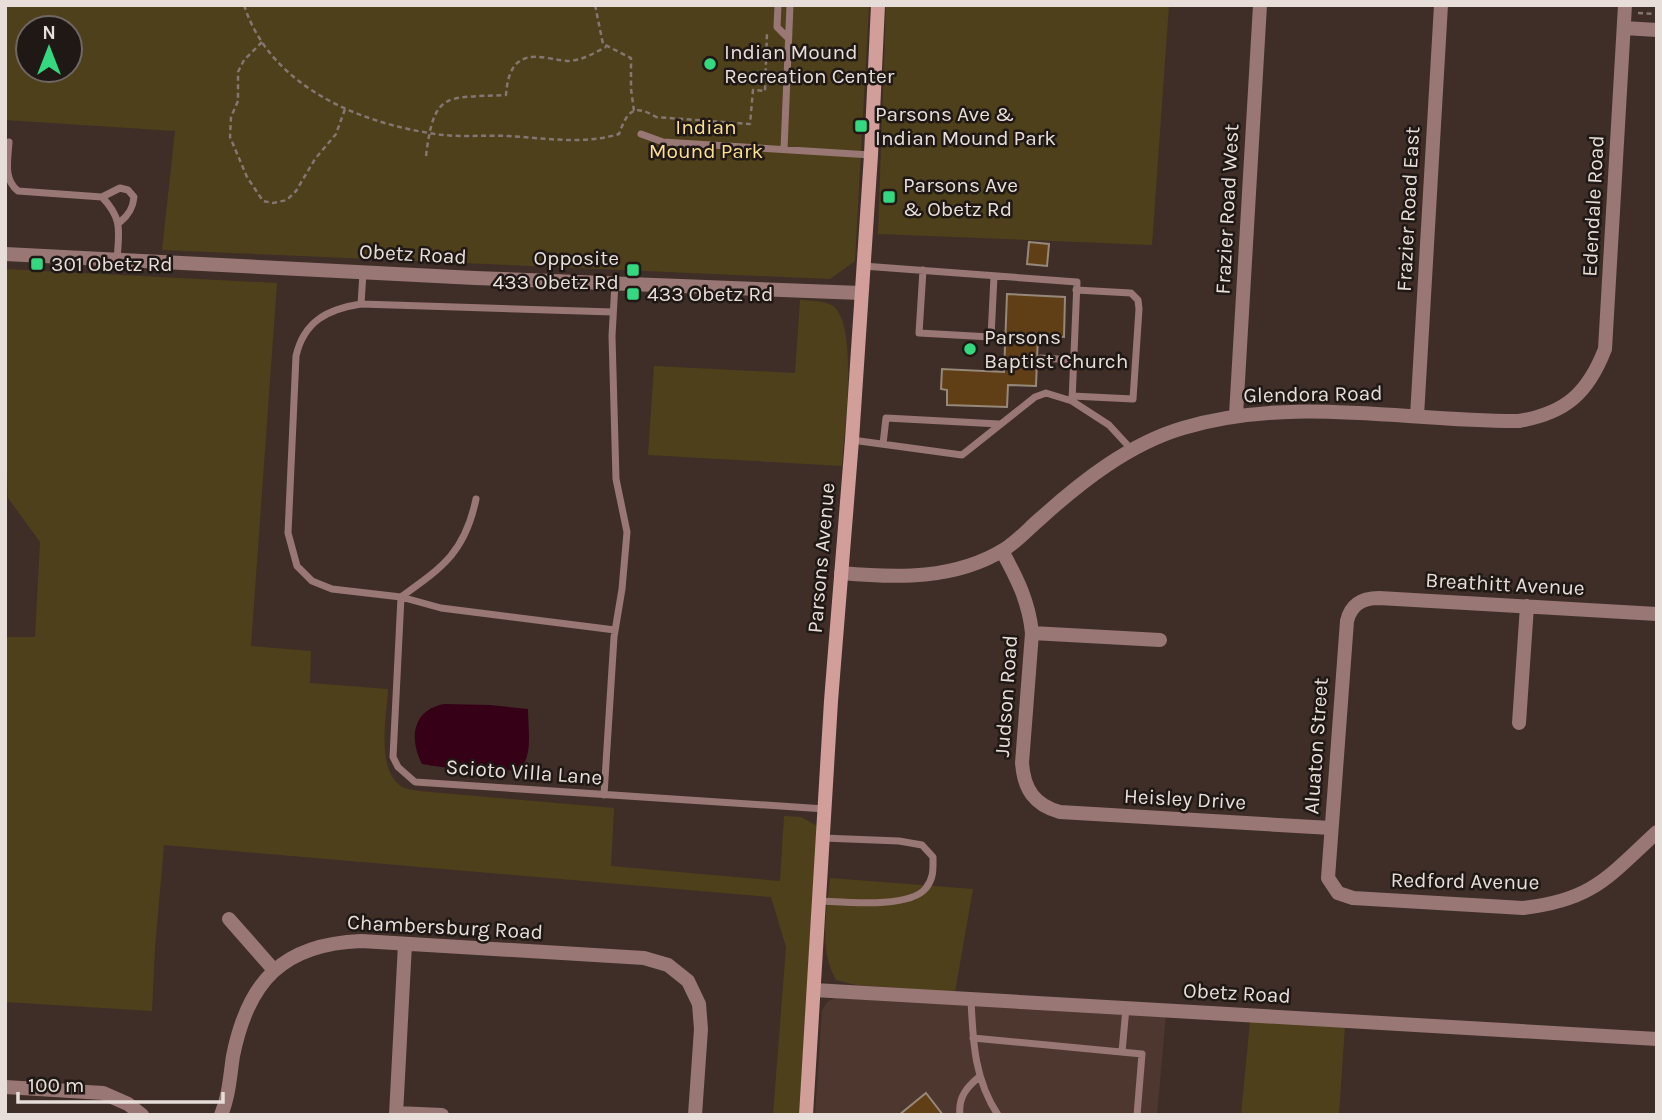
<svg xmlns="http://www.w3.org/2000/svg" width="1662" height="1120" font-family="Karla,sans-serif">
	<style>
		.built { fill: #4d372e }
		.green { fill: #4e401b; fill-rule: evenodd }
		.water { fill: #360016 }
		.building { fill: #613f16; stroke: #96887a; stroke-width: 2 }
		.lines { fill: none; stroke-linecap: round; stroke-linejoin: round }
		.path { stroke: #847670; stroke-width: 2.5; stroke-dasharray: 5 3.5; stroke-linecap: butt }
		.lane { stroke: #987775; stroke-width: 7 }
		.street { stroke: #987775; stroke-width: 14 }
		.secondary { stroke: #d19e9a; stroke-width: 14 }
		.poi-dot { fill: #33d881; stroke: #1f1815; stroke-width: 2.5 }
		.labels { text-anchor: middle; stroke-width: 5; stroke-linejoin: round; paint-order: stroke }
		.poi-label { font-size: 21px; fill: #e8ded9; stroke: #1f1815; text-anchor: start }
		.park-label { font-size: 21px; fill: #fcdf96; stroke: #1f1815 }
		.street-label { font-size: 21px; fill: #e8ded9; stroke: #1f1815 }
	</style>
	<rect width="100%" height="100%" fill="#3e2e27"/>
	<path class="built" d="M 836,998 L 1166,1015 L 1157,1115 L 815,1115 L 822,1010 L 828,1001 Z"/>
	<path class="green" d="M 5,5 L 869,5 L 855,261 L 830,279 L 162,250 L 175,131 L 5,120 ZM 28,28 L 70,28 L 70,70 L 28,70 Z
		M 886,5 L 1169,5 L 1152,245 L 878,234 Z
		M 5,269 L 277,283 L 251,646 L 311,651 L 310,683 L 388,689 C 387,716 375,769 402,787 C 406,789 414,790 419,791 L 614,808 L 611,866 L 780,881 L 784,816 L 801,817 L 817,826 L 799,1115 L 773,1115 L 786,947 L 771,897 L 164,845 L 155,948 L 152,1011 L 5,1002 L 5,637 L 35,637 L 40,542 L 8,498 L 5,426 Z
		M 800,300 C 810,301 824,300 833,306 C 859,325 844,434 842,466 L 648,455 L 654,366 L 795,373 Z
		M 830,878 L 973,889 L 955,992 L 856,985 L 836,980 C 818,948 827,913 830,878 Z
		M 1250,1021 L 1345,1026 L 1339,1115 L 1241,1115 Z"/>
	<path class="water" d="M 444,704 L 490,705 L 528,709 C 528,724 532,751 524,763 C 512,780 442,767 422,764 C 409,739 412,710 444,704 Z"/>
	<path class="building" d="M 1029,242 L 1049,244 L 1047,266 L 1027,264 Z
		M 1007,294 L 1065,297 L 1064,337 L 1038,335 L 1036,386 L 1008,385 L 1007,407 L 947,405 L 947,390 L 941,389 L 942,369 L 1004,372 Z
		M 926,1093 L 943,1115 L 899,1115 Z"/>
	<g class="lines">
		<path class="path" d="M 244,5 C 271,89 364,125 443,135 C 464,137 486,135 508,136 C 544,138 584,145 619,134 C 627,112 633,103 656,117 L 750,124 L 753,90 L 765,91 L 767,33
			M 595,5 L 603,44 L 631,58 L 631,89 L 634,111
			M 1638,13 L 1657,14
			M 262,42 L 244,60 L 238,72 L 238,101 L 231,117 L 230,137 L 247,177 L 263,201 L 273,203 L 287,200 L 296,191 L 315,159 L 336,134 L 345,109
			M 426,156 C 434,90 446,98 506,95 C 508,68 517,52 547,58 C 555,59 562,61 569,61 C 583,60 594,53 606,47"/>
		<path class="lane" d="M 778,5 L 777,27 L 787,37
			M 641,134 L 663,142 L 871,155
			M 9,142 C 8,160 3,179 18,191 L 102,197 L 120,188 L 128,190 L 134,197 C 133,208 129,215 120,222
			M 784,149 L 790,5
			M 102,197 C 123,219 119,231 117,260
			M 923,270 L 919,333 L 991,337 L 994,276
			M 361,304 L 363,273
			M 613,312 L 361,304 C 328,309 304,321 296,356 L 288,533 L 297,566 L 312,581 L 332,589 L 401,597 L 441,608 L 615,630
			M 1041,358 L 1074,360
			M 1072,396 L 1133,399 L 1139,309 L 1138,300 L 1131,293 L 1076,290
			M 1072,401 L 1109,425 L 1132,450
			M 852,440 L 962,455 L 1035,397 L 1046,393 L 1072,401 L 1077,282 L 863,266
			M 883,444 L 886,418 L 999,424
			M 401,597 L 393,757 L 398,767 L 415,782 L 825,809
			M 401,597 C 443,567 465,552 476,499
			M 604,795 L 614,637 L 622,589 L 627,532 L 616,479 L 612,336 L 615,283
			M 820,901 C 844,902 910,909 926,888 C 934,878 933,869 933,857 L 922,845 L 899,841 L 823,838
			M 971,1000 C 973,1041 974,1079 998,1115
			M 973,1038 L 1142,1054 L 1137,1115
			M 1122,1052 L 1126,1008
			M 960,1115 C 958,1097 967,1087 979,1077"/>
		<path class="street" d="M 1624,28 L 1657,30
			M 5,254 L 475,278 L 861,293
			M 1236,415 L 1260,5
			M 1417,416 L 1441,5
			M 1002,551 C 1017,578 1029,602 1032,633 L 1022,763 C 1024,789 1034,805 1060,812 L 1331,828
			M 841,573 C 897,578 955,580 1005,549 C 1019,540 1029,528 1041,518 C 1082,481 1129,444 1183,428 C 1293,395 1407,422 1519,421 C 1566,413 1588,393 1605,349 L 1625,5
			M 1657,614 L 1379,598 C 1363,598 1351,604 1347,621 L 1328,878 L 1338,893 L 1353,898 L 1523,908 C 1593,900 1608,877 1657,832
			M 1032,633 L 1160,640
			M 1519,723 L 1527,606
			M 229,919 L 273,969
			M 814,990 L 1657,1039
			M 5,1087 L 103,1093 L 128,1104 L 142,1115
			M 396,1113 L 442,1115
			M 221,1115 C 229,1096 230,1076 233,1056 C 248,981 283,944 361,941 L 644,958 L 668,965 L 688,981 L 699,1004 L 701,1029 L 695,1115
			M 396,1115 L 405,944"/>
		<path class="secondary" d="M 806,1115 L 831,701 L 852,440 L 871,155 L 878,5"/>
	</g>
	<g class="poi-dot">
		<circle cx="710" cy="64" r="7"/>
		<rect x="854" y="119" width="14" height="14" rx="3.5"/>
		<rect x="882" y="190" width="14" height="14" rx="3.5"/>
		<rect x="30" y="257" width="14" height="14" rx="3.5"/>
		<rect x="626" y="263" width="14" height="14" rx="3.5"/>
		<rect x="626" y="287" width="14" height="14" rx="3.5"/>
		<circle cx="970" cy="349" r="7"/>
	</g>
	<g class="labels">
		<g class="poi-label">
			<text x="724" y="59">Indian Mound<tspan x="724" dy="24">Recreation Center</tspan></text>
			<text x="875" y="121">Parsons Ave &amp;<tspan x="875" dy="24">Indian Mound Park</tspan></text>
			<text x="903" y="192">Parsons Ave<tspan x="903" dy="24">&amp; Obetz Rd</tspan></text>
			<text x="619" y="265" text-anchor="end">Opposite<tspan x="619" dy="24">433 Obetz Rd</tspan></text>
			<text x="51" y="271">301 Obetz Rd</text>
			<text x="647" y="301">433 Obetz Rd</text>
			<text x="984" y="344">Parsons<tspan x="984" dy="24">Baptist Church</tspan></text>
		</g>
		<g class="park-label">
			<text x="706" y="134">Indian<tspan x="706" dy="24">Mound Park</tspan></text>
		</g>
		<g class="street-label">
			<text transform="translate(1593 206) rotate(-87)" y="7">Edendale Road</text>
			<text transform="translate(1227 209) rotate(-87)" y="7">Frazier Road West</text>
			<text transform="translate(1408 209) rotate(-87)" y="7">Frazier Road East</text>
			<text transform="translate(413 254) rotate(3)" y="7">Obetz Road</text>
			<text transform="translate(1313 394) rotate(-1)" y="7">Glendora Road</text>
			<text transform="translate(821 558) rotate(-85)" y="7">Parsons Avenue</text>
			<text transform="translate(1505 584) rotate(3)" y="7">Breathitt Avenue</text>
			<text transform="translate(1006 696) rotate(-86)" y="7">Judson Road</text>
			<text transform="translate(1316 746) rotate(-86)" y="7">Aluaton Street</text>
			<text transform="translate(524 772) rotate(4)" y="7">Scioto Villa Lane</text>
			<text transform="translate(1185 799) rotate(3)" y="7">Heisley Drive</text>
			<text transform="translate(1465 881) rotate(1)" y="7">Redford Avenue</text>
			<text transform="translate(445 927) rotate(3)" y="7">Chambersburg Road</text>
			<text transform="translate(1237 993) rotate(3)" y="7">Obetz Road</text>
		</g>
	</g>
	<rect width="1662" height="1120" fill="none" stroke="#e8ded9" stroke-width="14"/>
	<g transform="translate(49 49)"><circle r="33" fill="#1f1815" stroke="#6f6763" stroke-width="2"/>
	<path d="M0-5L12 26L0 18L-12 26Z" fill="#33d881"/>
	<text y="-10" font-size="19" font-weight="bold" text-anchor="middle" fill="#e8ded9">N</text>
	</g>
	<path d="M18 1092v10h205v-10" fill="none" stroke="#e8ded9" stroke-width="3.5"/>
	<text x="28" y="1092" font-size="21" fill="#e8ded9" stroke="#1f1815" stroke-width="5" paint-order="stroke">100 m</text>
</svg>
